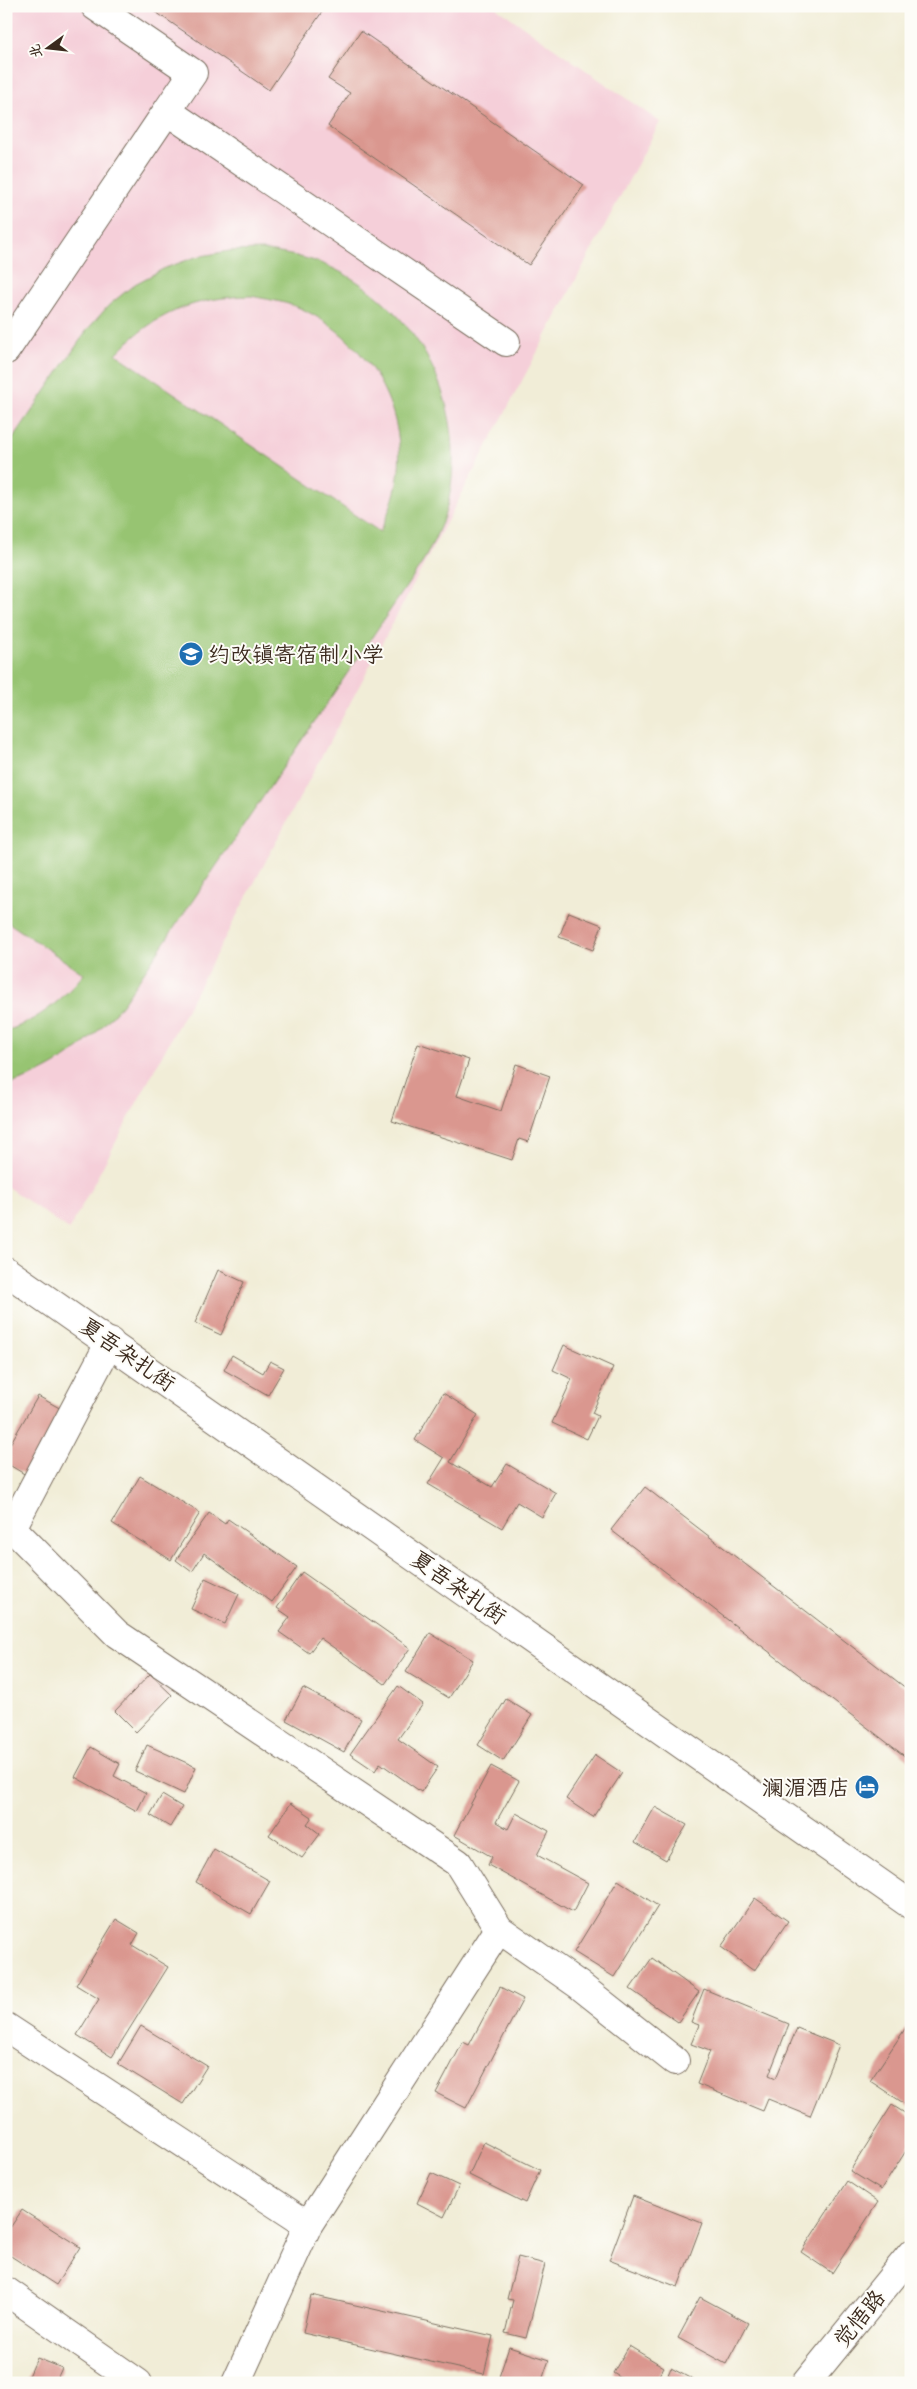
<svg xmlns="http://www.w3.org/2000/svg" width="917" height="2389" font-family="'Indie Flower','LXGW WenKai TC',sans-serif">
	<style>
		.built { fill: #f5cfd9 }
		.green { fill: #97c472; stroke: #697748; fill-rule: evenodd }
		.building { fill: #da978f }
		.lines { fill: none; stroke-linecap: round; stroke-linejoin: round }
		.minor-casing { stroke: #7b6e5f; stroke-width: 30 }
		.major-casing { stroke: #7b6e5f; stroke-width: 30 }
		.minor { stroke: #fff; stroke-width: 28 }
		.major { stroke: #fff; stroke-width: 28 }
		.labels { text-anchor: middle; stroke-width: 4; stroke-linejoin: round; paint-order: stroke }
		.poi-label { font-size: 22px; fill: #3b2a1e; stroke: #fdfcf7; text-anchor: start }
		.street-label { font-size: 22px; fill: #3b2a1e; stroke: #fdfcf7 }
	</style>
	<rect width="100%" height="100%" fill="#fdfcf7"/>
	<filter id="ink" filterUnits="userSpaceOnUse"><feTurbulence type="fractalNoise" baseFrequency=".02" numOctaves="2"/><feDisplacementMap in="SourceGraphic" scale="10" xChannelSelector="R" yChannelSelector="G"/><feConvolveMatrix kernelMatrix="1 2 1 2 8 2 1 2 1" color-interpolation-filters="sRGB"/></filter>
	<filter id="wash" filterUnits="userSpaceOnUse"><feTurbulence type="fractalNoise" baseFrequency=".0096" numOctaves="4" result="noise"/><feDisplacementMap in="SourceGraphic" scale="20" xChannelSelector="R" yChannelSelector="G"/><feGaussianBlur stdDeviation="1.12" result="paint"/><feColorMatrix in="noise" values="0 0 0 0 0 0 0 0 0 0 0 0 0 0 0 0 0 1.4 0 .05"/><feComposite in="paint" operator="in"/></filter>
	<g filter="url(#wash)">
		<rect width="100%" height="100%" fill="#f1edd7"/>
		<path class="built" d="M 6,6 L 494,6 L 660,122 L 69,1230 L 6,1186 Z"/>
		<path class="green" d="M 262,250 C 285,254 308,257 328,266 C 419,306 470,406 448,503 C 443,524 433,543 423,562 L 123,1003 C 91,1042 56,1072 6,1085 L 6,1031 C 39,1020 62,1000 84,974 L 6,921 L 6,449 L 87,330 L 109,305 L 135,284 L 165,268 L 196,257 L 229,251 ZM 251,296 C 270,300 289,302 306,311 C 367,341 408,409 398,477 C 395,497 388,514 380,532 L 116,354 C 154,313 196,297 251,296 Z"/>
		<g id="blocks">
			<path class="building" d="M 147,6 L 326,6 L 269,90 Z
				M 361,31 L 584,185 L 529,265 L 328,126 L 350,93 L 328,79 Z
				M 569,912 L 602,925 L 593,950 L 559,937 Z
				M 418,1043 L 469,1060 L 457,1096 L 501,1111 L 516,1064 L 550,1076 L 528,1142 L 519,1139 L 512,1160 L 392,1121 Z
				M 218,1270 L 244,1282 L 221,1335 L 195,1323 Z
				M 564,1345 L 613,1367 L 592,1413 L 598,1416 L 587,1439 L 552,1423 L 572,1379 L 553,1370 Z
				M 232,1355 L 263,1373 L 270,1361 L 284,1368 L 268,1395 L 224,1370 Z
				M 443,1393 L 478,1415 L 450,1462 L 492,1487 L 507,1464 L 556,1493 L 542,1517 L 517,1502 L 502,1528 L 428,1484 L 444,1458 L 415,1440 Z
				M 38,1396 L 63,1410 L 26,1475 L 6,1463 L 6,1451 Z
				M 140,1476 L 200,1513 L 171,1560 L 112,1523 Z
				M 645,1487 L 911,1692 L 911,1761 L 611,1530 Z
				M 209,1513 L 225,1524 L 228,1519 L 297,1567 L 272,1602 L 204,1553 L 192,1572 L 176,1560 Z
				M 302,1572 L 410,1648 L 385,1684 L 320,1638 L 309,1653 L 279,1632 L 290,1617 L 277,1608 Z
				M 205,1578 L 239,1594 L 225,1624 L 191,1609 Z
				M 430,1633 L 473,1660 L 449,1698 L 406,1672 Z
				M 150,1674 L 172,1695 L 136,1732 L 115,1711 Z
				M 398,1686 L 423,1704 L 398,1739 L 438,1767 L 421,1792 L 380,1763 L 375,1771 L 350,1754 Z
				M 303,1688 L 361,1719 L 344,1752 L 286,1720 Z
				M 506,1699 L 532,1715 L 503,1761 L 478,1745 Z
				M 147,1745 L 196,1767 L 184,1794 L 135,1771 Z
				M 91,1747 L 120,1764 L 114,1776 L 146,1793 L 137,1811 L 75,1777 Z
				M 595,1755 L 622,1773 L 593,1817 L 566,1799 Z
				M 491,1766 L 519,1781 L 496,1822 L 508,1829 L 516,1813 L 549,1831 L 537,1855 L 588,1883 L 573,1912 L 488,1865 L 492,1857 L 454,1835 Z
				M 162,1795 L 182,1807 L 170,1827 L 150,1815 Z
				M 291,1803 L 312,1817 L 307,1824 L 320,1834 L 302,1858 L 269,1835 Z
				M 655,1807 L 687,1825 L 666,1860 L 635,1842 Z
				M 214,1849 L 270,1881 L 251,1914 L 196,1882 Z
				M 618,1880 L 658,1906 L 614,1977 L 574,1952 Z
				M 755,1898 L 788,1921 L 754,1971 L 721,1947 Z
				M 116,1919 L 139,1933 L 132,1945 L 168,1967 L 112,2057 L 77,2035 L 99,1999 L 76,1985 Z
				M 652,1958 L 699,1992 L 678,2022 L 630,1989 Z
				M 500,1987 L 523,1999 L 466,2108 L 436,2093 L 463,2042 L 469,2045 Z
				M 704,1989 L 789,2024 L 769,2075 L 776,2078 L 797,2028 L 839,2045 L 810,2116 L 768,2099 L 763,2111 L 697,2084 L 710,2051 L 691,2044 L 699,2025 L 691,2022 Z
				M 911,2020 L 911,2108 L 870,2081 Z
				M 141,2026 L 207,2066 L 183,2104 L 118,2064 Z
				M 892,2105 L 911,2117 L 911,2143 L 881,2190 L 850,2171 Z
				M 484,2142 L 540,2170 L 525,2203 L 469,2175 Z
				M 431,2173 L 459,2186 L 444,2217 L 417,2203 Z
				M 847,2181 L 878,2202 L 832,2273 L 801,2252 Z
				M 633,2196 L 702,2223 L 678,2287 L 609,2260 Z
				M 22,2210 L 80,2247 L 56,2285 L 6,2253 L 6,2234 Z
				M 518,2257 L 545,2264 L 526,2338 L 505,2333 L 513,2300 L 507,2299 Z
				M 311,2295 L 493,2336 L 484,2374 L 303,2333 Z
				M 700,2297 L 748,2323 L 726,2364 L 678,2338 Z
				M 629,2346 L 664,2367 L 654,2383 L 629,2383 L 613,2373 Z
				M 509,2347 L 549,2360 L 541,2383 L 497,2383 Z
				M 37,2358 L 62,2368 L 55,2383 L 26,2383 Z
				M 671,2368 L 699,2383 L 664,2383 Z"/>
		</g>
	</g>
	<g filter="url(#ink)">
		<use href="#blocks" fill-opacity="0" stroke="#7b6e5f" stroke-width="1"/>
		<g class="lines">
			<defs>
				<path id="minor" d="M 95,6 L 193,73 L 167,111
					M 6,350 L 167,111 L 506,342
					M 110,1342 L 12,1528 L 117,1634 L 458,1863 L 499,1929 L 308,2225 L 236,2383
					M 499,1929 L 579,1985 L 675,2061
					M 6,2027 L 308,2225
					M 6,2291 L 138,2383
					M 806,2383 L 911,2254"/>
				<path id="major" d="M 6,1271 L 911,1905"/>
			</defs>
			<use href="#minor" class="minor-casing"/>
			<use href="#major" class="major-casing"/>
			<use href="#minor" class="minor"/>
			<use href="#major" class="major"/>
		</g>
	</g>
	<defs>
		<symbol id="school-disc" viewBox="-11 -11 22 22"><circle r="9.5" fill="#1f6fb2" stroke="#fdfcf7"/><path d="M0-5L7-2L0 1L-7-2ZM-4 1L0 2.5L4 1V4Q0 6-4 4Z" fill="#fff"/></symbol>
		<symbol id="hotel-disc" viewBox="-11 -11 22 22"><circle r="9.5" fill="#1f6fb2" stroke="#fdfcf7"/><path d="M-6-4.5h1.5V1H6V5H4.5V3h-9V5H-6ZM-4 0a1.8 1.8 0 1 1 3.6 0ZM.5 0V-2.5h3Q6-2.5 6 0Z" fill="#fff"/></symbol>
	</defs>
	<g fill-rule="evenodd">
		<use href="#school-disc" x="177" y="640" width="28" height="28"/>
		<use href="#hotel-disc" x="853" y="1773" width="28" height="28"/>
	</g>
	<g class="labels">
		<g class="poi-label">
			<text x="208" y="662">约改镇寄宿制小学</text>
			<text x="850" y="1795" text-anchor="end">澜湄酒店</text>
		</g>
		<g class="street-label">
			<text transform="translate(128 1354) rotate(35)" y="8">夏吾杂扎街</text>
			<text transform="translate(459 1587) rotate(35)" y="8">夏吾杂扎街</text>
			<text transform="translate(859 2318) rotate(-51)" y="8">觉悟路</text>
		</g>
	</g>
	<rect width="917" height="2389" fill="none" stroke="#fdfcf7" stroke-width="25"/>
	<g transform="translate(48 48) rotate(255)" stroke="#fdfcf7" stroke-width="4" paint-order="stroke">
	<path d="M0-4L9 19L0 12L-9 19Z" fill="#3b2a1e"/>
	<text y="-8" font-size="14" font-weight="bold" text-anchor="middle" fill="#3b2a1e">北</text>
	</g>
</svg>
